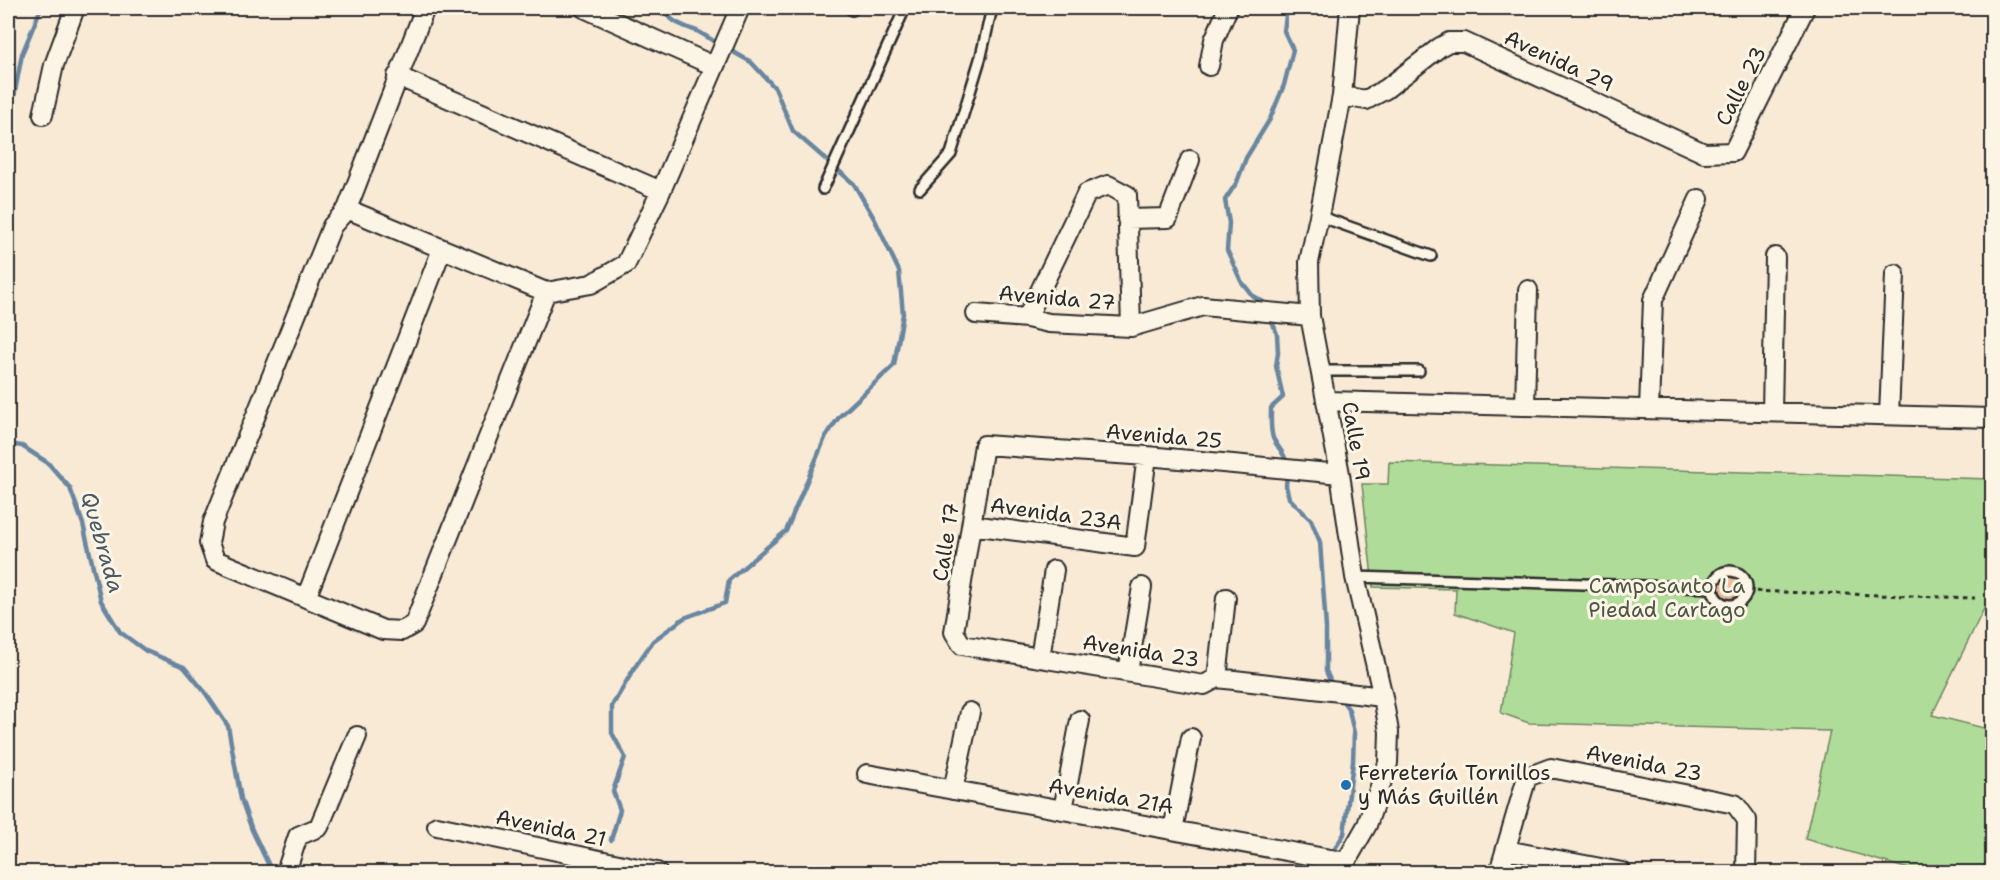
<svg xmlns="http://www.w3.org/2000/svg" width="2000" height="880" font-family="'Shantell Sans',sans-serif">
	<style>
		.green { fill: #b0dc99; stroke: #6e8462; stroke-width: 1.5 }
		.shadow { fill: #0003 }
		.lines { fill: none; stroke-linecap: round; stroke-linejoin: round }
		.stream { stroke: #6986a0; stroke-width: 4.5 }
		.building { fill: #ecc09b; stroke: #2b2b2b; stroke-width: 1.5 }
		.service-casing { stroke: #2b2b2b; stroke-width: 14 }
		.minor-casing { stroke: #2b2b2b; stroke-width: 22 }
		.path { stroke: #2b2b2b; stroke-width: 3; stroke-dasharray: 4.5 4.5; stroke-linecap: butt }
		.service { stroke: #fcf5e5; stroke-width: 9 }
		.minor { stroke: #fcf5e5; stroke-width: 18 }
		.poi-dot { fill: #1f6fb2; stroke: #fcf5e5; stroke-width: 2 }
		.labels { text-anchor: middle; stroke-width: 6; stroke-linejoin: round; paint-order: stroke }
		.street-label { font-size: 21px; fill: #2b2b2b; stroke: #fcf5e5 }
		.park-label { font-size: 21px; fill: #4c5746; stroke: #fcf5e5 }
		.poi-label { font-size: 21px; fill: #2b2b2b; stroke: #fcf5e5; text-anchor: start }
		.water-label { font-size: 22px; font-style: italic; fill: #4a5966; stroke: #fcf5e5 }
	</style>
	<rect width="100%" height="100%" fill="#f9ead6"/>
	<filter id="ink" filterUnits="userSpaceOnUse"><feTurbulence type="fractalNoise" baseFrequency=".0167" numOctaves="2"/><feDisplacementMap in="SourceGraphic" scale="12" xChannelSelector="R" yChannelSelector="G"/><feConvolveMatrix kernelMatrix="1 2 1 2 8 2 1 2 1" color-interpolation-filters="sRGB"/></filter>
	<g filter="url(#ink)">
		<path class="green" d="M 1389,462 L 1992,479 L 1992,592 L 1932,715 L 1992,730 L 1992,854 L 1979,872 L 1919,872 L 1805,839 L 1830,731 L 1529,723 L 1501,713 L 1514,633 L 1455,613 L 1456,589 L 1373,587 L 1362,484 L 1388,484 Z"/>
		<path class="shadow" d="M1722 587a10 10 0 1 1 20 0a10 10 0 1 1-20 0Z"/>
		<g class="lines">
			<path class="stream" d="M 664,8 C 669,23 685,26 699,32 C 706,36 713,41 720,45
				M 8,129 L 22,54 L 41,8
				M 1265,306 L 1263,302 L 1252,295 L 1241,281 L 1227,250 L 1229,223 L 1225,200 L 1237,182 L 1246,158 L 1270,119 L 1284,85 L 1293,50 L 1284,31 L 1287,8
				M 1270,316 L 1277,334 L 1278,353 L 1276,366 L 1283,397 L 1271,408 C 1271,418 1270,429 1273,438 C 1277,447 1285,453 1287,464
				M 8,444 L 22,446 L 48,463 L 70,488 L 83,524 L 101,601 L 120,632 L 146,651 L 184,667 L 204,691 L 228,726 L 241,799 L 252,830 L 272,872
				M 1287,472 L 1286,486 L 1289,498 L 1311,520 L 1320,542 L 1326,628 L 1326,671 L 1332,685
				M 611,840 L 620,810 L 613,791 L 625,757 L 612,733 L 612,706 L 635,667 L 653,641 L 684,618 L 725,603 L 729,580 L 786,531 L 825,438 L 839,417 L 894,365 L 903,314 L 899,271 L 875,220 L 854,184 L 793,131 L 775,88 L 751,62 L 728,49
				M 1331,855 L 1344,834 L 1353,762 L 1354,733 L 1349,710 L 1340,697
				M 1321,872 L 1327,863"/>
		</g>
		<path class="building" d="M1719 588a11 11 0 1 1 22 0a11 11 0 1 1-22 0Z"/>
		<g class="lines">
			<defs>
				<path id="service" d="M 852,10 L 854,8
					M 823,189 L 905,8
					M 920,189 L 951,154 L 981,56 L 992,8
					M 1319,216 L 1431,256
					M 1321,371 L 1419,371
					M1713 588a17 17 0 1 1 34 0a17 17 0 1 1-34 0Z
					M 1355,577 L 1713,588"/>
				<path id="minor" d="M 425,8 L 347,209 L 546,292 L 591,284 L 626,264 L 661,191 L 740,8
					M 584,8 L 714,66
					M 1209,66 L 1214,40 L 1228,8
					M 397,76 L 661,191
					M 1342,96 L 1366,100 L 1386,89 L 1440,47 L 1449,42 L 1464,42 L 1704,153 L 1733,152 L 1805,8
					M 43,115 L 54,65 L 75,8
					M 347,209 L 332,226 L 213,522 L 209,543 L 215,560 L 383,630 L 402,631 L 414,624 L 546,292
					M 1127,219 L 1168,218 L 1190,160
					M 976,314 L 1027,318 L 1049,323 L 1131,327 L 1203,306 L 1310,316
					M 1027,318 L 1087,193 L 1108,185 L 1127,195 L 1131,327
					M 1327,401 L 1992,418
					M 1525,406 L 1528,290
					M 1649,409 L 1653,300 L 1699,199
					M 1772,412 L 1775,257
					M 1889,415 L 1895,274
					M 1340,474 L 1147,456 L 984,445 L 954,632 L 962,645 L 1204,685 L 1217,678 L 1383,697
					M 972,525 L 1135,547 L 1147,456
					M 306,598 L 442,249
					M 1040,658 L 1054,570
					M 1128,672 L 1142,587
					M 1217,678 L 1226,598
					M 867,774 L 1346,862
					M 953,790 L 970,712
					M 1063,810 L 1080,720
					M 437,826 L 657,872
					M 1173,830 L 1191,738
					M 1506,850 L 1622,872
					M 286,872 L 298,836 L 319,827 L 357,736
					M 1340,872 L 1367,825 L 1388,763 L 1389,732 L 1383,697 L 1355,577 L 1340,474 L 1310,316 L 1309,262 L 1319,216 L 1342,96 L 1350,8
					M 1499,872 L 1527,777 L 1551,768 L 1735,804 L 1747,820 L 1746,872"/>
			</defs>
			<use href="#service" class="service-casing"/>
			<use href="#minor" class="minor-casing"/>
			<path class="path" d="M 1747,591 L 1975,598"/>
			<use href="#service" class="service"/>
			<use href="#minor" class="minor"/>
		</g>
	</g>
	<circle class="poi-dot" cx="1346" cy="785" r="6"/>
	<g class="labels">
		<g class="street-label">
			<text transform="translate(1559 61) rotate(25)" y="7">Avenida 29</text>
			<text transform="translate(1741 86) rotate(-63)" y="7">Calle 23</text>
			<text transform="translate(1057 298) rotate(5)" y="7">Avenida 27</text>
			<text transform="translate(1164 436) rotate(5)" y="7">Avenida 25</text>
			<text transform="translate(1356 441) rotate(80)" y="7">Calle 19</text>
			<text transform="translate(1056 514) rotate(8)" y="7">Avenida 23A</text>
			<text transform="translate(946 542) rotate(-81)" y="7">Calle 17</text>
			<text transform="translate(1141 651) rotate(9)" y="7">Avenida 23</text>
			<text transform="translate(1644 763) rotate(11)" y="7">Avenida 23</text>
			<text transform="translate(1111 796) rotate(10)" y="7">Avenida 21A</text>
			<text transform="translate(551 828) rotate(12)" y="7">Avenida 21</text>
		</g>
		<g class="park-label">
			<text x="1667" y="593">Camposanto La<tspan x="1667" dy="24">Piedad Cartago</tspan></text>
		</g>
		<g class="poi-label">
			<text x="1358" y="780">Ferretería Tornillos<tspan x="1358" dy="24">y Más Guillén</tspan></text>
		</g>
		<g class="water-label">
			<text transform="translate(103 542) rotate(74)" y="8">Quebrada</text>
		</g>
	</g>
	<rect width="2000" height="880" fill="none" stroke="#fcf5e5" stroke-width="30"/>
	<rect x="15" y="15" width="1970" height="850" fill="none" stroke="#2b2b2b" stroke-width="2" filter="url(#ink)"/>
</svg>
